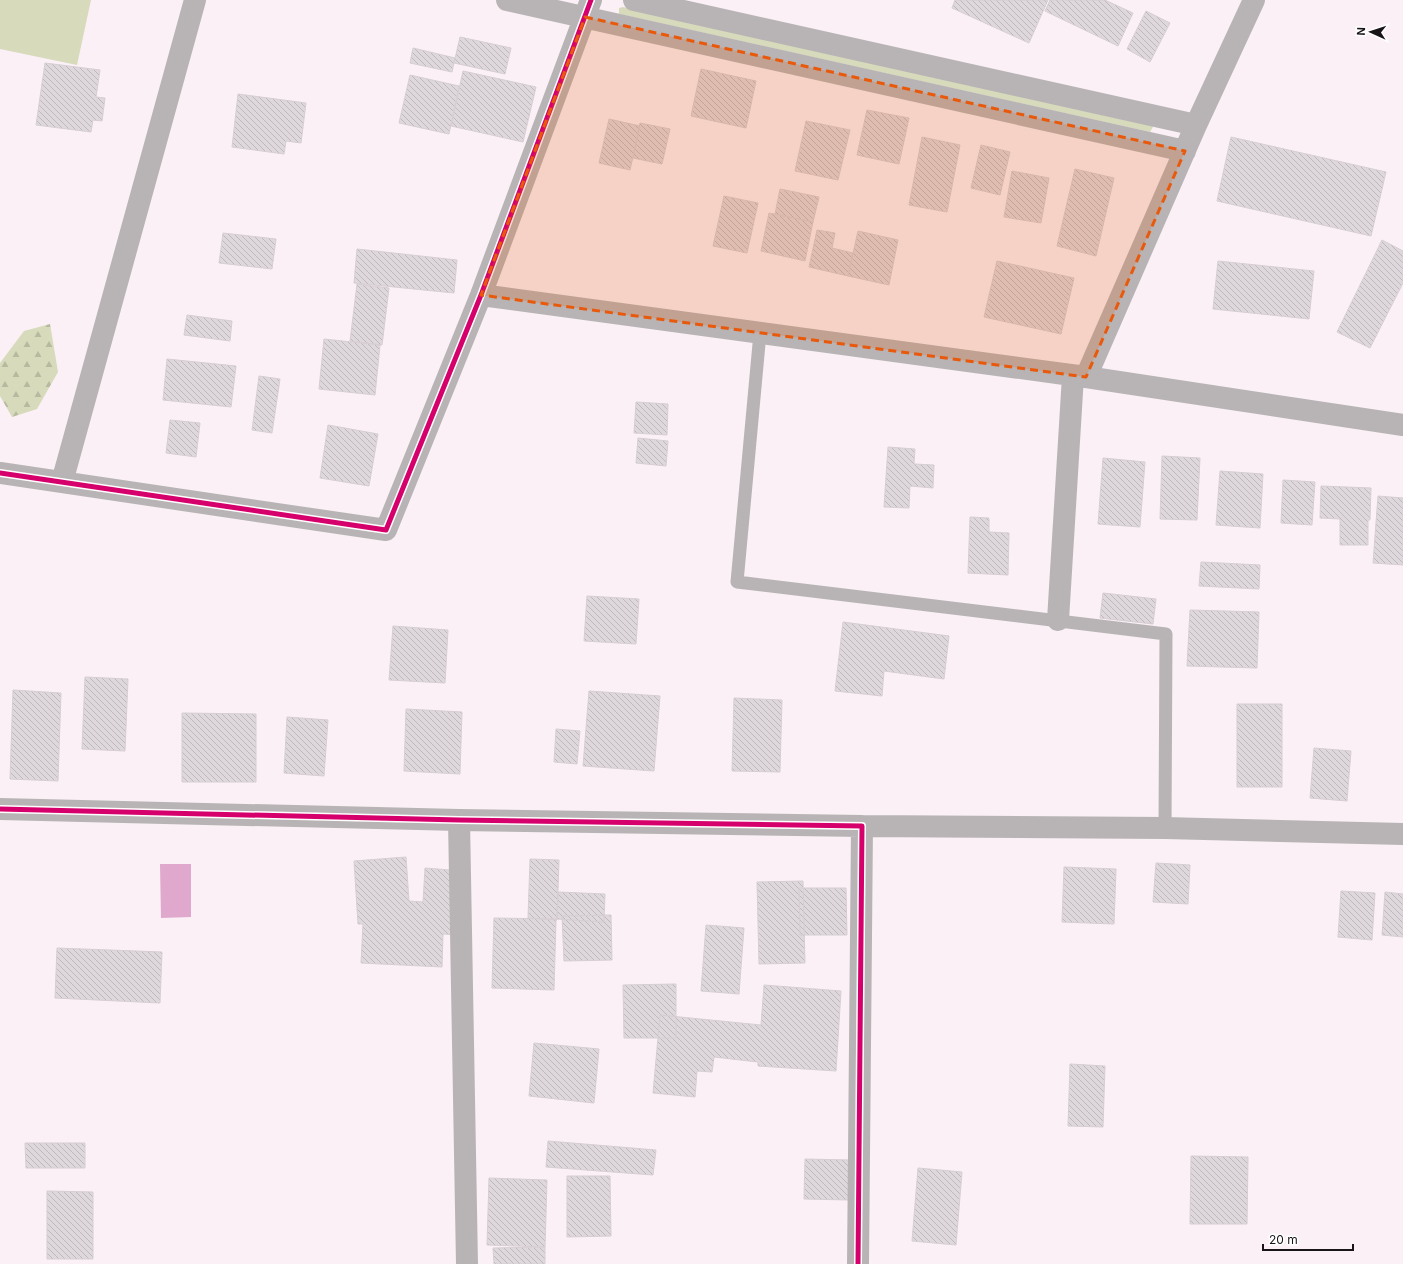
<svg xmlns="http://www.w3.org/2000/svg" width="1403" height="1264" font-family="Inter,sans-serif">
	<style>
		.green { fill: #d7dabb }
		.forest { fill: url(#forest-firs) }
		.water { fill: #e0a8cd }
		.building { fill: url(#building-back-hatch); stroke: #d6ced3 }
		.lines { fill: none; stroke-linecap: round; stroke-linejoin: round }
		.lane { stroke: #b8b4b5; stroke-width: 13 }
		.street { stroke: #b8b4b5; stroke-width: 22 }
		.cycleway-casing { stroke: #fff; stroke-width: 8 }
		.cycleway { stroke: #d6006c; stroke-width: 5 }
		.marked { fill: #e8590c; fill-opacity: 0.2; stroke: #e8590c; stroke-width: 3; stroke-dasharray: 8 5; stroke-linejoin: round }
	</style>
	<defs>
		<pattern id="forest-firs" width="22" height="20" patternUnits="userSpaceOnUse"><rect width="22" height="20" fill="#d7dabb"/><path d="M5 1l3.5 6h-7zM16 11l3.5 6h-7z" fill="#b8baa0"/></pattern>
		<pattern id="building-back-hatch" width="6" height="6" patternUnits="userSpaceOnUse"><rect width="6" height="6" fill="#ded7db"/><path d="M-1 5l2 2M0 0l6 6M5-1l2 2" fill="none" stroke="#beb8bb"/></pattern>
	</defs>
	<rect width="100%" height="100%" fill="#faf0f6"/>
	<path class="green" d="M 0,0 L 91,0 L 77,65 L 0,49 Z
		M 623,7 L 1151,124 L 1153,127 L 1150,132 L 619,14 L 619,8 Z"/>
	<path class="forest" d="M 50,324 L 58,372 L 37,409 L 12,417 L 0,396 L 0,363 L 24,331 Z"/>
	<path class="water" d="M 160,864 L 191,864 L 191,917 L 161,918 Z"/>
	<path class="building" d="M 955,0 L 1048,0 L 1029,43 L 952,8 Z
		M 1050,0 L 1105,0 L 1133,13 L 1118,46 L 1045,11 Z
		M 1146,11 L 1170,23 L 1150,62 L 1127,49 Z
		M 460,37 L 511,48 L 505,74 L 454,63 Z
		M 413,48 L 455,58 L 452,72 L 410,63 Z
		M 45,63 L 100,70 L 96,97 L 105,98 L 102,121 L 93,120 L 91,132 L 36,125 Z
		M 701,69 L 756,81 L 746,128 L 691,116 Z
		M 463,71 L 536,87 L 523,142 L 451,126 Z
		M 410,75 L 459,86 L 449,134 L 399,123 Z
		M 238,94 L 306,103 L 301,143 L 286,141 L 284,154 L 232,147 Z
		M 867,110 L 909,118 L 899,164 L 857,155 Z
		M 609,119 L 640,126 L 630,170 L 599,163 Z
		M 806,121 L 850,130 L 838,180 L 795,171 Z
		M 640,123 L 670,129 L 662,164 L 633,158 Z
		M 922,137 L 960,145 L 947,212 L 909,205 Z
		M 1231,137 L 1386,172 L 1371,236 L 1217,201 Z
		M 981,145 L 1010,152 L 1000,195 L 971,188 Z
		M 1075,169 L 1114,178 L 1096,256 L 1057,246 Z
		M 1012,171 L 1049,178 L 1041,223 L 1004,217 Z
		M 780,189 L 819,197 L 813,222 L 775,214 Z
		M 724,196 L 758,203 L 747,253 L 713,246 Z
		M 769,213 L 813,222 L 805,261 L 761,251 Z
		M 817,230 L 835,233 L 832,248 L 853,253 L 848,276 L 809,267 Z
		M 858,231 L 898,240 L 889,285 L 848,276 Z
		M 223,233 L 276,239 L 272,269 L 219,263 Z
		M 1382,240 L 1403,251 L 1403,283 L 1370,348 L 1337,332 Z
		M 357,249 L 457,260 L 454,293 L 354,283 Z
		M 997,261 L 1074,278 L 1061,334 L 984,317 Z
		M 1218,261 L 1314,271 L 1309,319 L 1213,309 Z
		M 357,284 L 389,288 L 382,345 L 350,341 Z
		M 187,315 L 232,321 L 230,341 L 184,335 Z
		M 324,339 L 380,345 L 375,395 L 319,389 Z
		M 167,359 L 236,366 L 231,407 L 163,400 Z
		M 259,376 L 280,379 L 272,433 L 252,430 Z
		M 636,402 L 668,404 L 667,435 L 634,433 Z
		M 170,420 L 200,423 L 196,457 L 166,453 Z
		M 328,425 L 378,434 L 369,486 L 320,478 Z
		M 638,438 L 668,441 L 666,466 L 636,463 Z
		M 888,447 L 915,449 L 914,464 L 934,465 L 933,488 L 910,486 L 909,508 L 884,507 Z
		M 1162,456 L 1200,458 L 1197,520 L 1160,519 Z
		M 1103,458 L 1145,462 L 1140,527 L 1098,524 Z
		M 1220,471 L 1263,474 L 1260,528 L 1216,525 Z
		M 1283,480 L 1315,482 L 1312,525 L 1281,523 Z
		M 1321,486 L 1371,488 L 1370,520 L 1368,520 L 1368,545 L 1340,545 L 1340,519 L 1320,518 Z
		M 1378,496 L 1403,498 L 1403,565 L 1373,563 Z
		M 970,517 L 989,518 L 989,532 L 1009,533 L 1008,575 L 968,573 Z
		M 1201,562 L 1260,565 L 1259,589 L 1199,586 Z
		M 1103,593 L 1156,599 L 1153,624 L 1100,618 Z
		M 587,596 L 639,599 L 636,644 L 584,641 Z
		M 1190,610 L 1259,612 L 1257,668 L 1187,666 Z
		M 843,622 L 949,636 L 944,679 L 884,671 L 882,696 L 835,691 Z
		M 393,626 L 448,630 L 445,683 L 389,680 Z
		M 85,677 L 128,679 L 125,751 L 82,749 Z
		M 13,690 L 61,693 L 58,781 L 10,779 Z
		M 589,691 L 660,696 L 654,771 L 583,766 Z
		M 734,698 L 782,700 L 780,772 L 732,771 Z
		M 1237,704 L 1282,704 L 1282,787 L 1237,787 Z
		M 406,709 L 462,712 L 460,774 L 404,771 Z
		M 182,713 L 256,714 L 256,782 L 182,782 Z
		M 287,717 L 328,720 L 324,776 L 284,773 Z
		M 556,729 L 580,731 L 577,764 L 554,762 Z
		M 1314,748 L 1351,751 L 1347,801 L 1310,798 Z
		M 406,857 L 409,901 L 423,902 L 425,868 L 462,871 L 458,935 L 443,934 L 442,967 L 361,963 L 363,924 L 358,924 L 354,861 Z
		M 530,859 L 559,860 L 557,920 L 528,918 Z
		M 1156,863 L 1190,865 L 1188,904 L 1153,902 Z
		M 1064,867 L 1116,869 L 1114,924 L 1062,922 Z
		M 803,881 L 805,963 L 759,964 L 757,882 Z
		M 799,888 L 846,888 L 847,935 L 800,935 Z
		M 1341,891 L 1375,893 L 1372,940 L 1338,937 Z
		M 558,892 L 605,894 L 604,922 L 557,919 Z
		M 1385,892 L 1403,894 L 1403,937 L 1382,935 Z
		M 611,915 L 612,960 L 564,961 L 562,916 Z
		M 494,918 L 556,919 L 554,990 L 492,988 Z
		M 706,925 L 744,928 L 739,994 L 701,991 Z
		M 57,948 L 162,952 L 160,1003 L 55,998 Z
		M 676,984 L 676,1038 L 624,1038 L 623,985 Z
		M 764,985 L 841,991 L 836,1071 L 758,1066 L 758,1062 L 714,1057 L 712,1072 L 697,1071 L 695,1097 L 653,1093 L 660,1015 L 761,1025 Z
		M 534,1043 L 599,1049 L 594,1103 L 529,1096 Z
		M 1070,1064 L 1105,1066 L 1103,1127 L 1068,1126 Z
		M 548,1141 L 656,1150 L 653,1175 L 546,1167 Z
		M 25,1143 L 85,1143 L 85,1168 L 26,1168 Z
		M 1191,1156 L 1248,1157 L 1247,1224 L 1190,1224 Z
		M 805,1159 L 850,1160 L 850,1200 L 804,1199 Z
		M 918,1168 L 962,1172 L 956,1245 L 912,1241 Z
		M 567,1176 L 610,1176 L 611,1236 L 567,1237 Z
		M 489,1178 L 547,1180 L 545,1247 L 487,1245 Z
		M 47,1191 L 93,1192 L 93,1259 L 47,1259 Z
		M 545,1247 L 545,1264 L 494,1264 L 493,1248 Z"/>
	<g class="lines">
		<path class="lane" d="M 760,333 L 737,582 L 1166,634 L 1165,828"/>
		<path class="street" d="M 507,0 L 1185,151
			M 634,0 L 1196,125
			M 481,295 L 1086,377 L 1403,425
			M 1086,377 L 1196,125 L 1254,0
			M 0,473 L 386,530 L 481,295 L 591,0
			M 62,482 L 195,0
			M 1058,620 L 1073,376
			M 0,809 L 459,820 L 862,826 L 858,1264
			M 459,820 L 467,1264
			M 862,826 L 1165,828 L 1403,834"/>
		<defs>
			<path id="cycleway" d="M 0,473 L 386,530 L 481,295 L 591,0
				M 0,809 L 459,820 L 862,826 L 858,1264"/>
		</defs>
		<use href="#cycleway" class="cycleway-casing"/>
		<use href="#cycleway" class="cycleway"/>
	</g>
	<path class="marked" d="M 585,17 L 1185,151 L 1086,377 L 481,295 Z"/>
	<g transform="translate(1371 32) rotate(273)" stroke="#ffffff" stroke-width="3" paint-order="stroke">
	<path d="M0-3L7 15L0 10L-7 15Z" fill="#191417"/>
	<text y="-6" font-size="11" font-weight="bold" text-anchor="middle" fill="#191417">N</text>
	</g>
	<path d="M1263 1244v6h90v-6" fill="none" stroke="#191417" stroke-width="2"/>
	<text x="1269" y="1244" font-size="12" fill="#191417" stroke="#ffffff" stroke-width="3" paint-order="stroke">20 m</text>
</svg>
